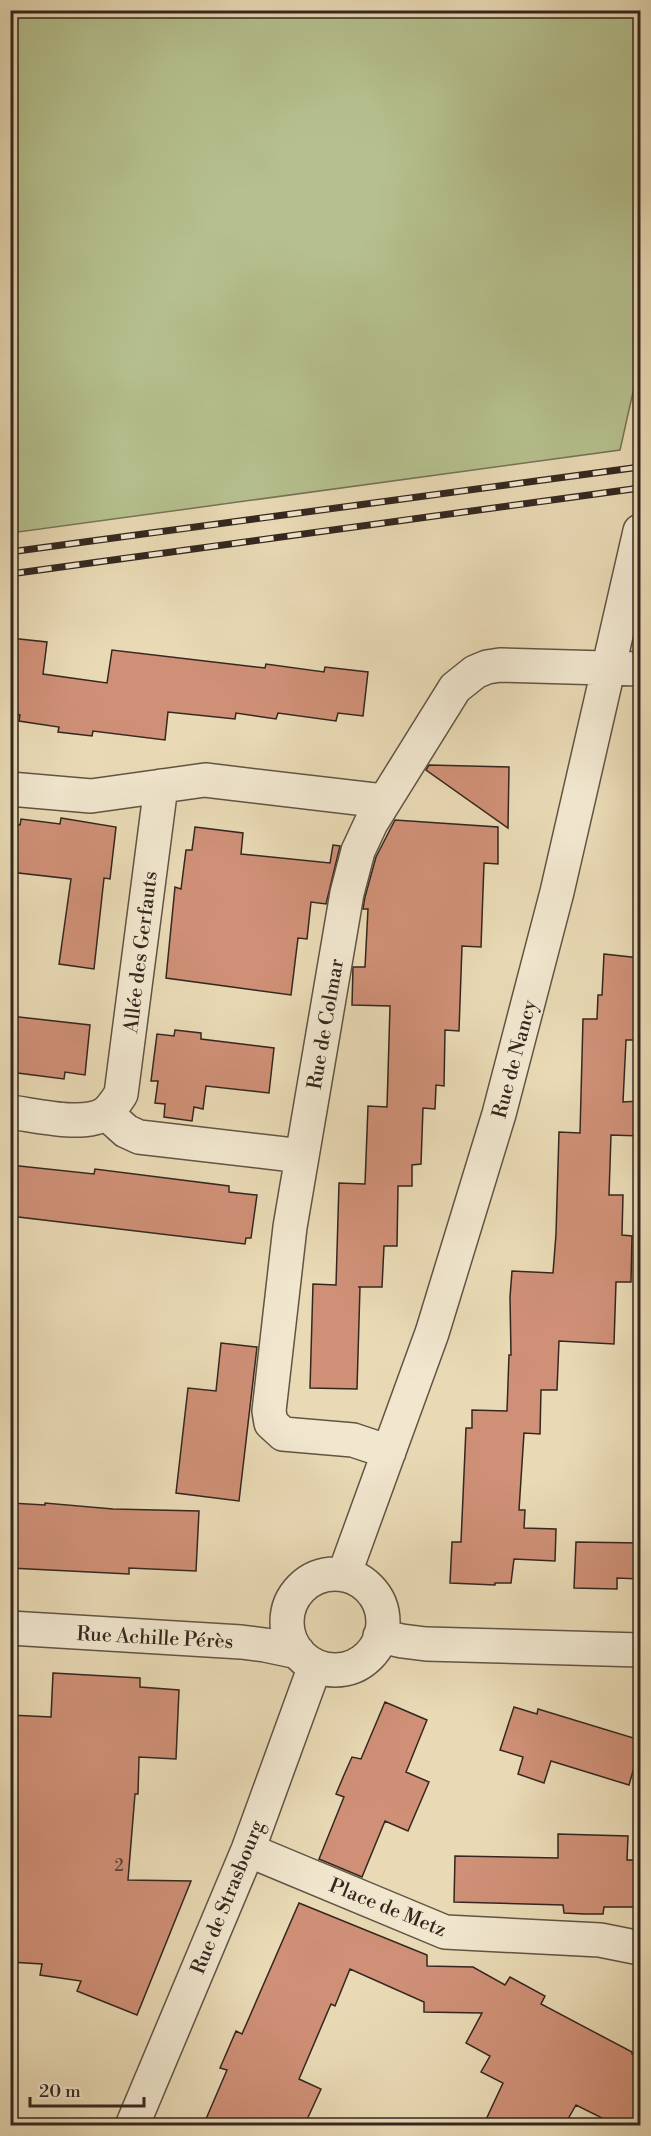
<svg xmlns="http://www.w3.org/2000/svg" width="651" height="2136" font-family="'Libre Bodoni',serif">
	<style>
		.green { fill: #b5c08e; stroke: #747456; stroke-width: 1.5 }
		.building { fill: #cf9077; stroke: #34271f; stroke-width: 1.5 }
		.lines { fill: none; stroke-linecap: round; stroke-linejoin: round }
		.minor-casing { stroke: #615444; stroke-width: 36 }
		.minor { stroke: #f1e7cf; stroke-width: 33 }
		.rail-casing { stroke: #34271f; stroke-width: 7 }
		.rail { stroke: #f1e7cf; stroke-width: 4.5; stroke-dasharray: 14; stroke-linecap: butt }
		.labels { text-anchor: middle; stroke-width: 4.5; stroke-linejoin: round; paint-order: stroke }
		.number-label { font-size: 16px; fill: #5b4135 }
		.street-label { font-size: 20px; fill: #34271f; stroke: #f1e7cf }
	</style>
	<rect width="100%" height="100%" fill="#e9dab5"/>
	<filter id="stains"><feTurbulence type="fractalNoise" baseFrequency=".00333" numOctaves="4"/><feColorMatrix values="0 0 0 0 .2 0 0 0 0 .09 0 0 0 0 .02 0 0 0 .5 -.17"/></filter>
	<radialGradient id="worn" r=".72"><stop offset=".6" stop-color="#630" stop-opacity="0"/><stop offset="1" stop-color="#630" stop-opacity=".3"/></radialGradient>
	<path class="green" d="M 12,11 L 640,11 L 640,361 L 620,450 L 11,533 Z"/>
	<path class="building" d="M 10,638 L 47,642 L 43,674 L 107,683 L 112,650 L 265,668 L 266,664 L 324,672 L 325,667 L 368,672 L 363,716 L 338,713 L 336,721 L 278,713 L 276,719 L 236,713 L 235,719 L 168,712 L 165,740 L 93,731 L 92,736 L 58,732 L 59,727 L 19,721 L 20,715 L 10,714 Z
		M 429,765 L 509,767 L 508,828 L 426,770 Z
		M 61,818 L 116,827 L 110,879 L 104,878 L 94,969 L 59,964 L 71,879 L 10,872 L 10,824 L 20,825 L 21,819 L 60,824 Z
		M 395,820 L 498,827 L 498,864 L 484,863 L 481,947 L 462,946 L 459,1031 L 445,1030 L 444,1086 L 436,1085 L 435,1109 L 423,1108 L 421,1164 L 412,1165 L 412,1186 L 398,1186 L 397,1246 L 384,1246 L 382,1287 L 358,1287 L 360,1287 L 357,1389 L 310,1388 L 313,1284 L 336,1285 L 339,1183 L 365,1184 L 368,1106 L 387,1107 L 390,1006 L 352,1005 L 353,967 L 365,967 L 368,909 L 363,909 L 365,897 L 376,857 Z
		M 195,827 L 243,833 L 241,854 L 330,863 L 333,845 L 340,846 L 326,904 L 311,902 L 307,939 L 298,938 L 291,995 L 166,978 L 175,887 L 181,889 L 186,850 L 192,850 Z
		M 604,954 L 640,958 L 640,1040 L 626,1040 L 623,1102 L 640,1101 L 640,1136 L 611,1135 L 609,1195 L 623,1195 L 622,1235 L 632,1236 L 631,1282 L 616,1282 L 614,1344 L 559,1341 L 557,1390 L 541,1390 L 540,1434 L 524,1433 L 519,1510 L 525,1510 L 524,1528 L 556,1529 L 555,1561 L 514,1559 L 511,1583 L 495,1583 L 495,1585 L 450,1583 L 452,1542 L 461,1542 L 466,1428 L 472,1428 L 472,1410 L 507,1411 L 509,1355 L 511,1355 L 510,1297 L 512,1271 L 553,1273 L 556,1234 L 559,1132 L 580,1133 L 583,1019 L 597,1019 L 598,995 L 602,995 Z
		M 10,1016 L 90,1025 L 85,1075 L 65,1072 L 64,1079 L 10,1072 Z
		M 175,1030 L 201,1033 L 201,1039 L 274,1048 L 269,1093 L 206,1086 L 203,1109 L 194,1107 L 192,1121 L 164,1117 L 165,1104 L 155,1103 L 158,1081 L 151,1081 L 157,1034 L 174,1036 Z
		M 10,1165 L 94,1174 L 95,1169 L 229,1186 L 229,1192 L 257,1195 L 251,1238 L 246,1238 L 245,1244 L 10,1216 Z
		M 221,1343 L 257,1347 L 239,1501 L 176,1493 L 188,1388 L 216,1391 Z
		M 10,1503 L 45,1505 L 45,1503 L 113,1509 L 199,1511 L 196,1571 L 129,1568 L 129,1574 L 10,1568 Z
		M 576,1542 L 640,1543 L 640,1579 L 617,1578 L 617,1589 L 574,1588 Z
		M 53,1673 L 140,1678 L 140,1687 L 179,1690 L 176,1759 L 139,1757 L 138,1794 L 135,1794 L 128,1880 L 191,1881 L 137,2015 L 77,1991 L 81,1981 L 40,1975 L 42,1964 L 10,1962 L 10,1715 L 51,1717 Z
		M 385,1702 L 427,1720 L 406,1772 L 429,1782 L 408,1831 L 385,1821 L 362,1877 L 319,1859 L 344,1797 L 336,1794 L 344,1775 L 352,1757 L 361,1759 Z
		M 514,1707 L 537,1714 L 538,1709 L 640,1740 L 640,1747 L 629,1785 L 551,1761 L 544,1783 L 518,1774 L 523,1757 L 500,1750 Z
		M 558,1834 L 628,1836 L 627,1860 L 640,1860 L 640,1907 L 604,1907 L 603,1914 L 584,1914 L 564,1913 L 563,1905 L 454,1902 L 455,1856 L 558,1858 Z
		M 299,1903 L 427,1955 L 427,1966 L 473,1967 L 505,1985 L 510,1977 L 545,1996 L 541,2004 L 632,2052 L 632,2054 L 640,2058 L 640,2126 L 618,2126 L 576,2105 L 564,2126 L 483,2126 L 503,2083 L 481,2072 L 490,2056 L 466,2043 L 482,2013 L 424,2012 L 424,2002 L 350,1969 L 335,2006 L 331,2004 L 299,2079 L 321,2089 L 304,2126 L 203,2126 L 227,2070 L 220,2068 L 236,2031 L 242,2034 Z"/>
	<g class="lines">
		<defs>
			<path id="minor" d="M 10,789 L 91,796 L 205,780 L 383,801
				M 10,1112 C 35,1115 85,1128 106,1113 C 112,1108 117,1100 121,1094 L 161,786
				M 106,1113 L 126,1131 L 139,1137 L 302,1156
				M 389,1452 L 353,1440 L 283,1434 L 271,1423 L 269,1411 L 290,1227 L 347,893 L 358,851 L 371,823 L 455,688 L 475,672 L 487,667 L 500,665 L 640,669
				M287 1622a48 48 0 1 1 96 0a48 48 0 1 1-96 0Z
				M 344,1575 L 432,1333 L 499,1114 L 557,892 L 640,531
				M 10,1628 L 241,1642 L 265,1645 L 298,1652
				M 380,1636 L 402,1641 L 426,1644 L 640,1650
				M 248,1850 L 445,1932 L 600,1940 L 640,1948
				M 132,2126 L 248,1850 L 315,1666"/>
		</defs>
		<use href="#minor" class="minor-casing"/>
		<use href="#minor" class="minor"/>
		<defs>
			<path id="rail" d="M 10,552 L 640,467
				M 10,574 L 640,488"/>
		</defs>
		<use href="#rail" class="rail-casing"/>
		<use href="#rail" class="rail"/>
	</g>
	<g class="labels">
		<g class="number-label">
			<text x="119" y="1871">2</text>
		</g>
		<g class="street-label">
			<text transform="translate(140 952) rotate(-83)" y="7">Allée des Gerfauts</text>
			<text transform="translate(325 1024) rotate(-80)" y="7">Rue de Colmar</text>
			<text transform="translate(514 1059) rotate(-75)" y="7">Rue de Nancy</text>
			<text transform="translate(155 1637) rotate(3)" y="7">Rue Achille Pérès</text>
			<text transform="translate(227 1897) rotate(-68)" y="7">Rue de Strasbourg</text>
			<text transform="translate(388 1907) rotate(22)" y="7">Place de Metz</text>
		</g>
	</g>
	<rect width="651" height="2136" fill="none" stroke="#e9dab5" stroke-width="36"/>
	<rect x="12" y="12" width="627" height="2112" fill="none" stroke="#34271f" stroke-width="3"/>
	<rect x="18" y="18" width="615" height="2100" fill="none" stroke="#34271f" stroke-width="1.5"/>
	<path d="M30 2097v9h114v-9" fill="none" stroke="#34271f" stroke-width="3"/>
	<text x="39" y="2097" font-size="18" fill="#34271f" stroke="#f1e7cf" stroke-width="4.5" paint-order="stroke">20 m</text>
	<rect width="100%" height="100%" filter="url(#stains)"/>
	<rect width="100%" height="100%" fill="url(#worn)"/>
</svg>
